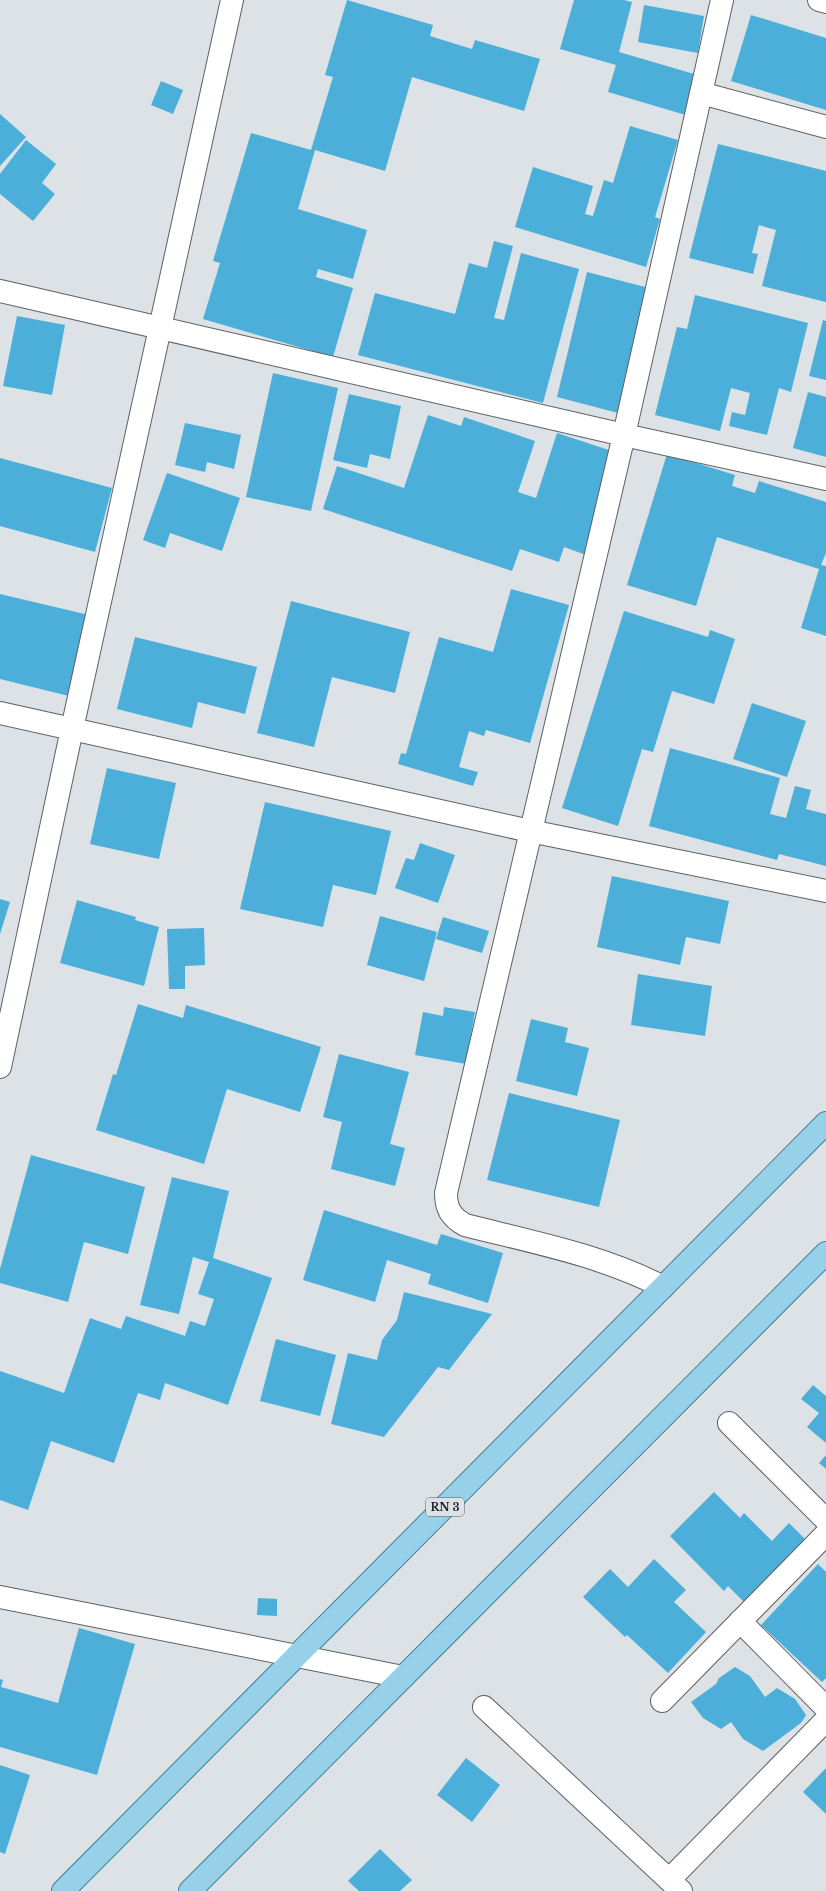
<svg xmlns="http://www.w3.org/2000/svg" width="826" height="1891" font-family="'Libre Baskerville',serif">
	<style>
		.building { fill: #4bafd9 }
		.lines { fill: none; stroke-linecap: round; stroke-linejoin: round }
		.street-casing { stroke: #5c6164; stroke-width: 24 }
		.primary-casing { stroke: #3f7f99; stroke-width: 24 }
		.street { stroke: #fff; stroke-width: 22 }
		.primary { stroke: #97d1e9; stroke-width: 22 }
		.labels { text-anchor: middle; stroke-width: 3.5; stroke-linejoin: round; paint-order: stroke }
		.shield { fill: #dce2e5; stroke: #55595a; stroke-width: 1 }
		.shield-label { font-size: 11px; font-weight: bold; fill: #1b1e1f }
	</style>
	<rect width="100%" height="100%" fill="#dce2e5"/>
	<path class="building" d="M 347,0 L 433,25 L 430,36 L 472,49 L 475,40 L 540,59 L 524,111 L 412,77 L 385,171 L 315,150 L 298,209 L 367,230 L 353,279 L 318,269 L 316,277 L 353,288 L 333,357 L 203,319 L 220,263 L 213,261 L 251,133 L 311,150 L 333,77 L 325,75 Z
		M 574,0 L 624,0 L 632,2 L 619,52 L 701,76 L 689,116 L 608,92 L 616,65 L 560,49 Z
		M 644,5 L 704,16 L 698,53 L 638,42 Z
		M 751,15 L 826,38 L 826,110 L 731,81 Z
		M 161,81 L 183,90 L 173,114 L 151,105 Z
		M 0,114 L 26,137 L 0,166 Z
		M 630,126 L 678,140 L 655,217 L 660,219 L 646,267 L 515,227 L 533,167 L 593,186 L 585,214 L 593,216 L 604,180 L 613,183 Z
		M 26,140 L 56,164 L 42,183 L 55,194 L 33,221 L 0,194 L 0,174 Z
		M 718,144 L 826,171 L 826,302 L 762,286 L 776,230 L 759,225 L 752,253 L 758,254 L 753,274 L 689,258 Z
		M 494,241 L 513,246 L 494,318 L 504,320 L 521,253 L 579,269 L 543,403 L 358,355 L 375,293 L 455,314 L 469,263 L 487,268 Z
		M 587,272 L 649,288 L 622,414 L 557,397 Z
		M 695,295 L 808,323 L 791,392 L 779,388 L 767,435 L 729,426 L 732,412 L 745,415 L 750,393 L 731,388 L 720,431 L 655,415 L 677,327 L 687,329 Z
		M 17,316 L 65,325 L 52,395 L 3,386 Z
		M 823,320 L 826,321 L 826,380 L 809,376 Z
		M 273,373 L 338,388 L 311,511 L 246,497 Z
		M 808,392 L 826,397 L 826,457 L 793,448 Z
		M 349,394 L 401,406 L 390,459 L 370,454 L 367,468 L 333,460 Z
		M 428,415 L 461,426 L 464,417 L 535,441 L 518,492 L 536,498 L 557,433 L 615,452 L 586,555 L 564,547 L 559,562 L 520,549 L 512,571 L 323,509 L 337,466 L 404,488 Z
		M 185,423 L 241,435 L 234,469 L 207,462 L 205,472 L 175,465 Z
		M 667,454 L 735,475 L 732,486 L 755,493 L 759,481 L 826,502 L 826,553 L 821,565 L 826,566 L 826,636 L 801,628 L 819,569 L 717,537 L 696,606 L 627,585 Z
		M 0,458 L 112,488 L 95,552 L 0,526 Z
		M 167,473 L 240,498 L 222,551 L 170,533 L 165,548 L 143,540 Z
		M 511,589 L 569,605 L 530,743 L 486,730 L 484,736 L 469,731 L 459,767 L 478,772 L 473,786 L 398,764 L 401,753 L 406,754 L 439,637 L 493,652 Z
		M 0,594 L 89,615 L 69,696 L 0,679 Z
		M 291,601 L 410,632 L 395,693 L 332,677 L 314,747 L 257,733 Z
		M 624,611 L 708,637 L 710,630 L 735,639 L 714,704 L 672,691 L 653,752 L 642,749 L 618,826 L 562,808 Z
		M 135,637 L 257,667 L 245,714 L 198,702 L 192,728 L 117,709 Z
		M 752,703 L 806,721 L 787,777 L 733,759 Z
		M 670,748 L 780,778 L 770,814 L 786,818 L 795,786 L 811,790 L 806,809 L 826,814 L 826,866 L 779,854 L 777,860 L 649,826 Z
		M 107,768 L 176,783 L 159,859 L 90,844 Z
		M 265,802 L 391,831 L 376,895 L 333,885 L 323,927 L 240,909 Z
		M 420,843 L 455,855 L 438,903 L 395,888 L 406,858 L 414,860 Z
		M 612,876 L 729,901 L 720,944 L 686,937 L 680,965 L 597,947 Z
		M 0,899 L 10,902 L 0,934 Z
		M 77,900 L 136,917 L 135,920 L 159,927 L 144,986 L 60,963 Z
		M 380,916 L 437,932 L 424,981 L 367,965 Z
		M 443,917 L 489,931 L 482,953 L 436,939 Z
		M 204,928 L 205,965 L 185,966 L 185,989 L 169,989 L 167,929 Z
		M 638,974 L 712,986 L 705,1036 L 631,1025 Z
		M 138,1004 L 183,1018 L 186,1005 L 321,1047 L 300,1112 L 227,1089 L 204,1164 L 96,1130 L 113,1074 L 116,1075 Z
		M 444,1007 L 475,1012 L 466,1064 L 415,1055 L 423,1012 L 443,1016 Z
		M 531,1019 L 568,1028 L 565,1042 L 589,1048 L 577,1096 L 516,1081 Z
		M 339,1054 L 409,1072 L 390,1144 L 405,1148 L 395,1186 L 331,1169 L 342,1122 L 323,1117 Z
		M 509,1093 L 620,1120 L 599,1207 L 487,1180 Z
		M 31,1155 L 145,1187 L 128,1254 L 84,1242 L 68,1302 L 0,1283 L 0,1269 Z
		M 172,1177 L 229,1191 L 213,1258 L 272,1278 L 228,1405 L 165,1383 L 160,1400 L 138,1393 L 114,1463 L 51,1441 L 28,1510 L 0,1500 L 0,1371 L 64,1393 L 90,1318 L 121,1329 L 126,1316 L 185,1336 L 190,1321 L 205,1326 L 214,1299 L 198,1294 L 209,1262 L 193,1257 L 179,1314 L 140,1305 Z
		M 324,1210 L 437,1245 L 441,1234 L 503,1253 L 488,1303 L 428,1284 L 431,1274 L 387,1260 L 375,1302 L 303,1280 Z
		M 404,1292 L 492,1314 L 449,1370 L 438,1367 L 384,1437 L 331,1424 L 348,1353 L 377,1360 L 382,1340 L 397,1320 Z
		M 276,1339 L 336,1355 L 320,1416 L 260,1401 Z
		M 813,1385 L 826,1396 L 826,1443 L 807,1427 L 819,1413 L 801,1399 Z
		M 826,1455 L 826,1469 L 819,1463 Z
		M 714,1492 L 740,1518 L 744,1513 L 772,1541 L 789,1523 L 809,1543 L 747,1605 L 728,1586 L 724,1591 L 670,1536 Z
		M 654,1559 L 686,1590 L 674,1602 L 706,1632 L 668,1673 L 627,1635 L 625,1637 L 583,1597 L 610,1569 L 628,1587 Z
		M 818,1564 L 826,1572 L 826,1678 L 822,1682 L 761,1625 Z
		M 258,1598 L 277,1599 L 277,1616 L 257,1615 Z
		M 79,1628 L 135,1644 L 97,1775 L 0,1747 L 0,1679 L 3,1680 L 1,1687 L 58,1703 Z
		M 735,1667 L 750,1676 L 765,1697 L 777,1688 L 795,1699 L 806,1715 L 801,1723 L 763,1751 L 743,1739 L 731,1722 L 721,1729 L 703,1718 L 691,1702 L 716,1684 L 719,1678 Z
		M 466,1758 L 500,1785 L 472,1822 L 437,1795 Z
		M 0,1765 L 30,1775 L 5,1854 L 0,1852 Z
		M 826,1768 L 826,1814 L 803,1792 Z
		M 380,1849 L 412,1880 L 400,1891 L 359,1891 L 348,1881 Z"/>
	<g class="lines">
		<defs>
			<path id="street" d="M 819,0 L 826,2
				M 701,93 L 826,127
				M 0,291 L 624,435 L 826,479
				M 0,713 L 530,831 L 826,891
				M 0,1067 L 72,729 L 232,0
				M 663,1287 C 601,1255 532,1242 465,1225 C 451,1217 446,1209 446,1193 L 624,435 L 722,0
				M 729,1423 L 826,1520
				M 0,1597 L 403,1677
				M 740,1621 L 826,1708
				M 662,1701 L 826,1534
				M 484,1707 L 681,1891
				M 669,1880 L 826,1720"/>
			<path id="primary" d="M 63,1891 L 826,1123
				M 190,1891 L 826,1253"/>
		</defs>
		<use href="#street" class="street-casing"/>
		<use href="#primary" class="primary-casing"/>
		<use href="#street" class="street"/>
		<use href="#primary" class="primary"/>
	</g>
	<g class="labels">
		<rect class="shield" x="426" y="1498" width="38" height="18" rx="3"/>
		<g class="shield-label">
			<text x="445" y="1511">RN 3</text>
		</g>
	</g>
</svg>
